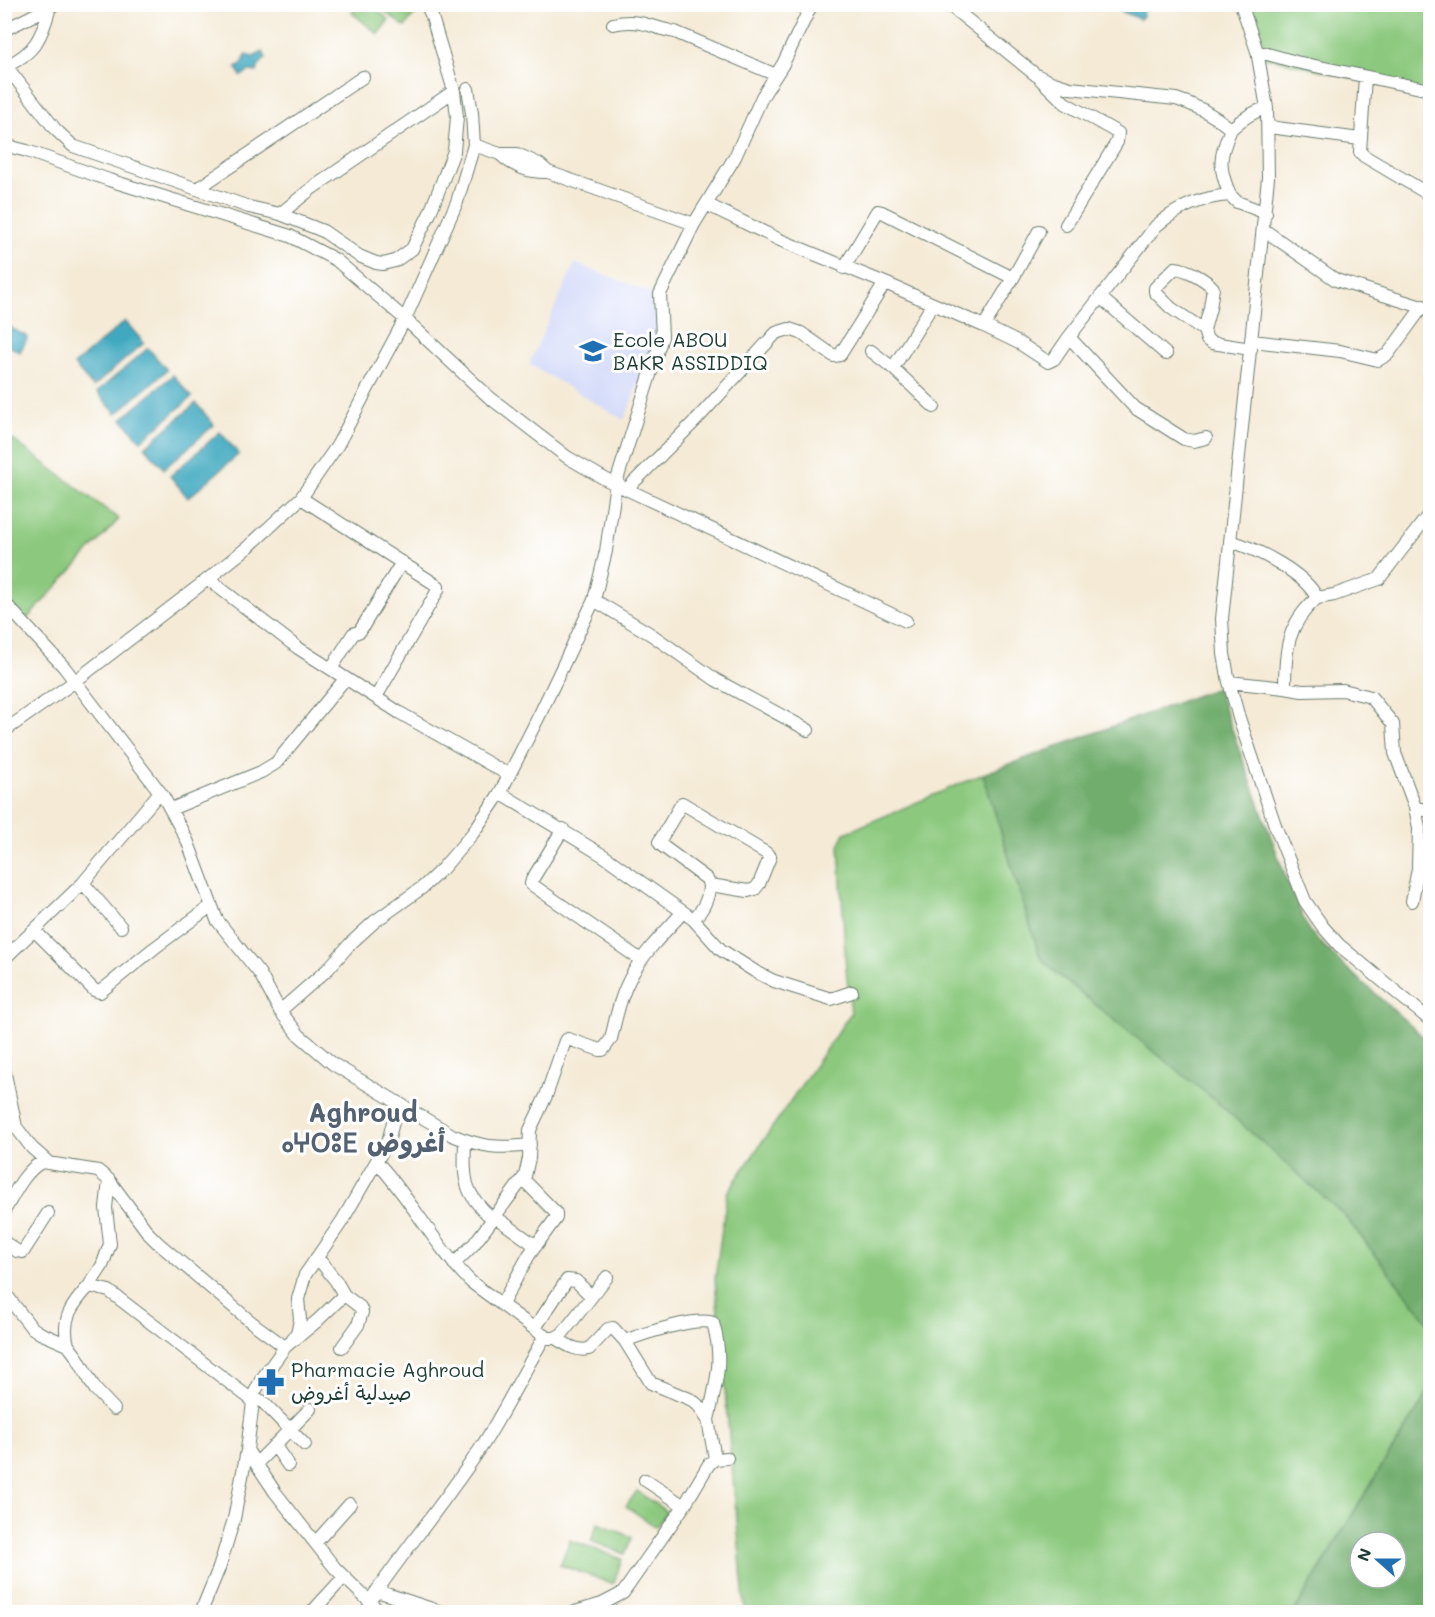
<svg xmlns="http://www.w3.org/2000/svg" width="1435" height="1617" font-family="Mali,'Playpen Sans Arabic','Noto Sans Tifinagh',sans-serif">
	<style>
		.built { fill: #d2d9f9 }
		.green { fill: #8cc97e; stroke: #568359; stroke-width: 1.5 }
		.forest { fill: #71ad6d; stroke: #487550; stroke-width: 1.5; fill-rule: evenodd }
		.water { fill: #40a9c0; stroke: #30737a; stroke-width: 1.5 }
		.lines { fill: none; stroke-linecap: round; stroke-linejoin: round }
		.minor-casing { stroke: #6a7a6d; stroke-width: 14 }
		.minor { stroke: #fff; stroke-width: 12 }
		.labels { text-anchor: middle; stroke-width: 6; stroke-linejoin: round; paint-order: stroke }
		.poi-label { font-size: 20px; fill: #1f3d34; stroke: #fff; text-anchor: start }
		.district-label { font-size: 26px; font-weight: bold; fill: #546171; stroke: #fff }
	</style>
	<rect width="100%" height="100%" fill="#fff"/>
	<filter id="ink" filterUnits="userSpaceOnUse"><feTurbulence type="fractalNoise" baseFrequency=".0167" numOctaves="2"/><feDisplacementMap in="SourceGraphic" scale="12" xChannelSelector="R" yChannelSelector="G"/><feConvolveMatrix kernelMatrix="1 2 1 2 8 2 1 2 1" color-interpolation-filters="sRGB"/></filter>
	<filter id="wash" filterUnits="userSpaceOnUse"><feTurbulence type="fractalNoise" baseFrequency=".008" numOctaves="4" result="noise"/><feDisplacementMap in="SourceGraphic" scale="24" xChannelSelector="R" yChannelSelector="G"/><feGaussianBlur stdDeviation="1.35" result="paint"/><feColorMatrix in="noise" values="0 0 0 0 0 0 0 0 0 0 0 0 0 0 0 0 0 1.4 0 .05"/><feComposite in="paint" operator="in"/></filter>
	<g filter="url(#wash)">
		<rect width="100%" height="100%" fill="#f4ead6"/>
		<path class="built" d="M 575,263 L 654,294 L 657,337 L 624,420 L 529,364 Z"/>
		<path class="green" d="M 359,4 L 371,5 L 389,20 L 378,34 L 352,13 Z
			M 376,5 L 416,5 L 420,7 L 405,27 Z
			M 1249,5 L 1430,5 L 1430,96 L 1260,56 Z
			M 4,433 L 119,519 L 24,622 L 5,605 Z
			M 983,774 L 1030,926 L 1056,973 L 1217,1102 L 1344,1215 L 1430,1324 L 1430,1390 L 1369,1487 L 1294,1612 L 745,1612 L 715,1279 L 727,1193 L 851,1013 L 846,969 L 839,845 L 845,833 Z
			M 637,1491 L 667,1512 L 656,1527 L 626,1506 Z
			M 598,1523 L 632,1537 L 625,1554 L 591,1541 Z
			M 570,1540 L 622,1559 L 613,1584 L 560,1565 Z"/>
		<path class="forest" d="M 1217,688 L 1287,881 L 1309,931 L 1342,964 L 1430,1043 L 1430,1324 L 1344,1215 L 1217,1102 L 1056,973 L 1040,957 L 983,774 Z
			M 1430,1390 L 1430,1612 L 1294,1612 L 1369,1487 ZM 1360,1542 L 1396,1542 L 1396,1578 L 1360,1578 Z"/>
		<path class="water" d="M 1115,5 L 1135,5 L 1142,10 L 1143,16 L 1140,19 L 1121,11 Z
			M 263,52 L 266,58 L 259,65 L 257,72 L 249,71 L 241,76 L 236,68 L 242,64 L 246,55 L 253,57 Z
			M 125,321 L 144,343 L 93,387 L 74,365 Z
			M 5,325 L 28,337 L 20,352 L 5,344 Z
			M 148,348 L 167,370 L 116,414 L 97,392 Z
			M 173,375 L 192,397 L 141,441 L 122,419 Z
			M 196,403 L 214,425 L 164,469 L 145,447 Z
			M 220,432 L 239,454 L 188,498 L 170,476 Z"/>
	</g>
	<g filter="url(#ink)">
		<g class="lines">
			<defs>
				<path id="minor" d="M 948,4 L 1036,75 L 1051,82 L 1070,88 L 1176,99 C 1197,105 1214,115 1231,129 C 1242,119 1253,111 1267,108
					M 1241,4 L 1257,51 L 1267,108 L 1268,178 L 1222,619 L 1224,654 L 1229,682 L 1239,718 L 1276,828 L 1305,901 L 1323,927 L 1339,945 L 1430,1020
					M 613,24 C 640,18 649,27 675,32 L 776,75
					M 4,30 L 54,5
					M 1257,51 L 1296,62 L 1430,90
					M 4,64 L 6,66 C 35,53 42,37 50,7
					M 6,66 L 55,129 L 73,146 L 249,207 L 280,214 L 323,231 L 359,256 L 376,263 L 383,264 L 395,261 L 412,249 L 430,213 L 454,151 L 457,117 L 454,91 L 431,14 L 426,4
					M 1365,77 L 1360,152 L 1364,156 L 1430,195
					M 1041,80 L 1065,103 L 1118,133 L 1117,142 L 1066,225
					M 1269,127 L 1360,139
					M 4,145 L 27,151 L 109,180 L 290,236 L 336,260 L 405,319 L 457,202 L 474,145 L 472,113 L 468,89
					M 474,145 L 500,154 L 517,154 L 539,164 L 548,172
					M 500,154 C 514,167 529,173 548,172 L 694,224 L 735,157 L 762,97 L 783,64 L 812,4
					M 197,189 L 363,77
					M 1230,195 C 1218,167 1219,156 1231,129
					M 706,204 L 780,240 L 885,283 L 984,326 L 1019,343 L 1048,362 L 1054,359 L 1069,337 L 1156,226 C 1177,208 1201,197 1230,195 L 1237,202 L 1266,213
					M 280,214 L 311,189 L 454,91
					M 1264,230 L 1336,280 L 1428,309
					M 844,268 L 875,216 L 878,211 L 882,212 L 1013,278 L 984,326
					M 1013,278 L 1039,231
					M 1100,297 L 1166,354
					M 1204,330 L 1171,308 L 1155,292 L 1155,288 L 1175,268 C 1187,269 1205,279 1213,288 L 1210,308 L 1204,330 L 1207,340 L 1212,343 L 1251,349
					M 1069,337 L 1135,408 L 1184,439 L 1194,441 L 1206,438
					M 1252,341 L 1340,351 L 1378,360 L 1388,354 L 1423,306
					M 871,351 L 893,368 L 934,407
					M 893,368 L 933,304
					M 627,489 L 697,419 L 776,333 L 789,329 L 801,333 L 834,356 L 840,355 L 885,283
					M 301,498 L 438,586 L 438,590 L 376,697
					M 1230,541 C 1257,549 1305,573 1317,598 C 1287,624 1285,650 1285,688 L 1302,691 L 1343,690 L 1371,697 L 1393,724 L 1395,753 L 1415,807 L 1419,828 L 1418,868 L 1412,901
					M 208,579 L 298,648 L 331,669 L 400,713 L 509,775
					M 1317,598 L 1334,595 L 1379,579 L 1430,513
					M 594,600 L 652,635 L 716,680 L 808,730
					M 4,602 L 64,667 L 163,796 L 187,840 L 217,920 L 260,974 L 280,1011 L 299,1035 L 333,1064 L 452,1135 C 481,1147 498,1149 530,1145
					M 331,669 L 353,634 L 360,631 L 402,562
					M 1229,682 L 1285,688
					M 4,731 L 74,682 L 208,579 L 248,547 L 301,498 L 337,446 L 405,319 L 489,397 L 567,457 L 605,479 L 906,621
					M 500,793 L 604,856 L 693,919 L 721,950 L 756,972 L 774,981 L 831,999 L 852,992
					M 1415,807 L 1430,811
					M 171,809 L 261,772 L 276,763 L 345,679
					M 563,829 L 532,880 L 531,884 L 641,960
					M 83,883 L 121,927
					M 693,919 C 703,911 713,892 707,879 L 661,845 L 659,842 L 682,803 L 766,853 L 770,857 L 759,884 L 755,889 L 748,891 L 710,885
					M 35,931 L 94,990 L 100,992 L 153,949 L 211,906
					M 4,959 L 83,883 L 160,792
					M 280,1011 L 328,969 L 350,944 L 374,922 L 423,887 L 443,868 L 473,833 L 500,793 L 539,716 L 594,600 L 606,551 L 616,483 L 662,337 L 660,294 L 694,224
					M 4,1069 L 16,1127 L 32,1148 L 49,1163
					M 465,1140 C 464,1177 462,1193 492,1218
					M 377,1162 C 411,1199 434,1245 471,1282 L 547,1338 L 555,1338 L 562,1334 L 607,1277
					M 4,1211 C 14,1195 24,1171 42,1162 L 98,1171 L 109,1180 L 149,1234 L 158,1243 L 250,1321 L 285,1347
					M 494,1216 L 536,1246
					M 4,1242 L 17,1251 L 23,1252 L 48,1213
					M 454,1264 L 474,1244 L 525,1176 L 529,1158 L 530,1130 L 546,1096 L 565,1041 L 568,1039 L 600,1050 L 603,1050 L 611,1039 C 616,1017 621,993 633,973 C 646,950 666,931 683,912
					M 89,1286 L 102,1266 L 110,1244 L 106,1208 L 109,1180
					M 4,1292 L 31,1327 L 40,1333 L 68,1345 C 61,1318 72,1305 89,1286 L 109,1291 L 252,1400
					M 502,1304 L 529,1255 L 556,1218 L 556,1213 L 523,1179
					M 535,1328 L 567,1280 L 576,1281 L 591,1296
					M 555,1338 C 566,1344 576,1352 589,1349 L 608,1329 L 613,1328 L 625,1341 L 651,1383 L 692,1400 L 699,1406 L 708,1420 L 715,1459
					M 295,1339 L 317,1321 L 344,1295 L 336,1281 L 317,1257
					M 625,1341 C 642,1334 698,1316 713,1323 C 724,1360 716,1383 708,1420
					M 68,1345 L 77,1357 L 95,1389 L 114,1409
					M 342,1347 L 358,1325 L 362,1312 L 360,1307 L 344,1295
					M 262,1401 L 305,1445
					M 275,1446 L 288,1465
					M 247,1450 L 275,1492 L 335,1568 L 380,1612
					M 256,1464 L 310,1409
					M 645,1480 L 684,1506
					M 316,1542 L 350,1504
					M 377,1591 L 441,1612
					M 369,1602 C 406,1548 448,1498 484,1443 C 506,1408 524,1371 545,1336
					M 201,1612 L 219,1568 L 234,1519 L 247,1450 L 254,1394 L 261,1380 L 285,1347 L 292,1341 L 298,1330 L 300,1319 L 298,1299 L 305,1275 L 342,1221 L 383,1150 L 389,1138 L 398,1102
					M 312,1612 L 344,1577
					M 575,1612 L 602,1604 L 623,1593 L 684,1506 L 709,1464 L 715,1459 L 727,1458"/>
			</defs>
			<use href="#minor" class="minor-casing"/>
			<use href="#minor" class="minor"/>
		</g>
	</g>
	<defs>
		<symbol id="school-bare" viewBox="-9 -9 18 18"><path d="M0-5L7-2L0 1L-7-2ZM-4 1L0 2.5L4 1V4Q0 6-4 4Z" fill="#1f6fb2" stroke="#fff" stroke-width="2.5" paint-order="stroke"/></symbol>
		<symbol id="pharmacy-bare" viewBox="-9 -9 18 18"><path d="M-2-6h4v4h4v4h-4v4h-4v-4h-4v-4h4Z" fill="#1f6fb2" stroke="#fff" stroke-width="2.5" paint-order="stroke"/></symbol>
	</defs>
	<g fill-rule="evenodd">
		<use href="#school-bare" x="574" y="332" width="38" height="38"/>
		<use href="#pharmacy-bare" x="252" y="1363" width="38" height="38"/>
	</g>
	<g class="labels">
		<g class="poi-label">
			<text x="613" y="347">Ecole ABOU<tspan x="613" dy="23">BAKR ASSIDDIQ</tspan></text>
			<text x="291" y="1377">Pharmacie Aghroud<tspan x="291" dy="23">صيدلية أغروض</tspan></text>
		</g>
		<g class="district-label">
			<text x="363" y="1122">Aghroud<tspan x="363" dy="30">ⴰⵖⵔⵓⴹ أغروض</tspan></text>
		</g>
	</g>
	<rect width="1435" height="1617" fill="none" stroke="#fff" stroke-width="24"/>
	<g transform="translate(1378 1560) rotate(291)"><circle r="28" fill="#ffffff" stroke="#a5b1ae" stroke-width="1.5"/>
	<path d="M0-4.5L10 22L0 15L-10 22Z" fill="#1f6fb2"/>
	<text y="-9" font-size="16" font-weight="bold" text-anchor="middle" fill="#1f3d34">N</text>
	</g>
</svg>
